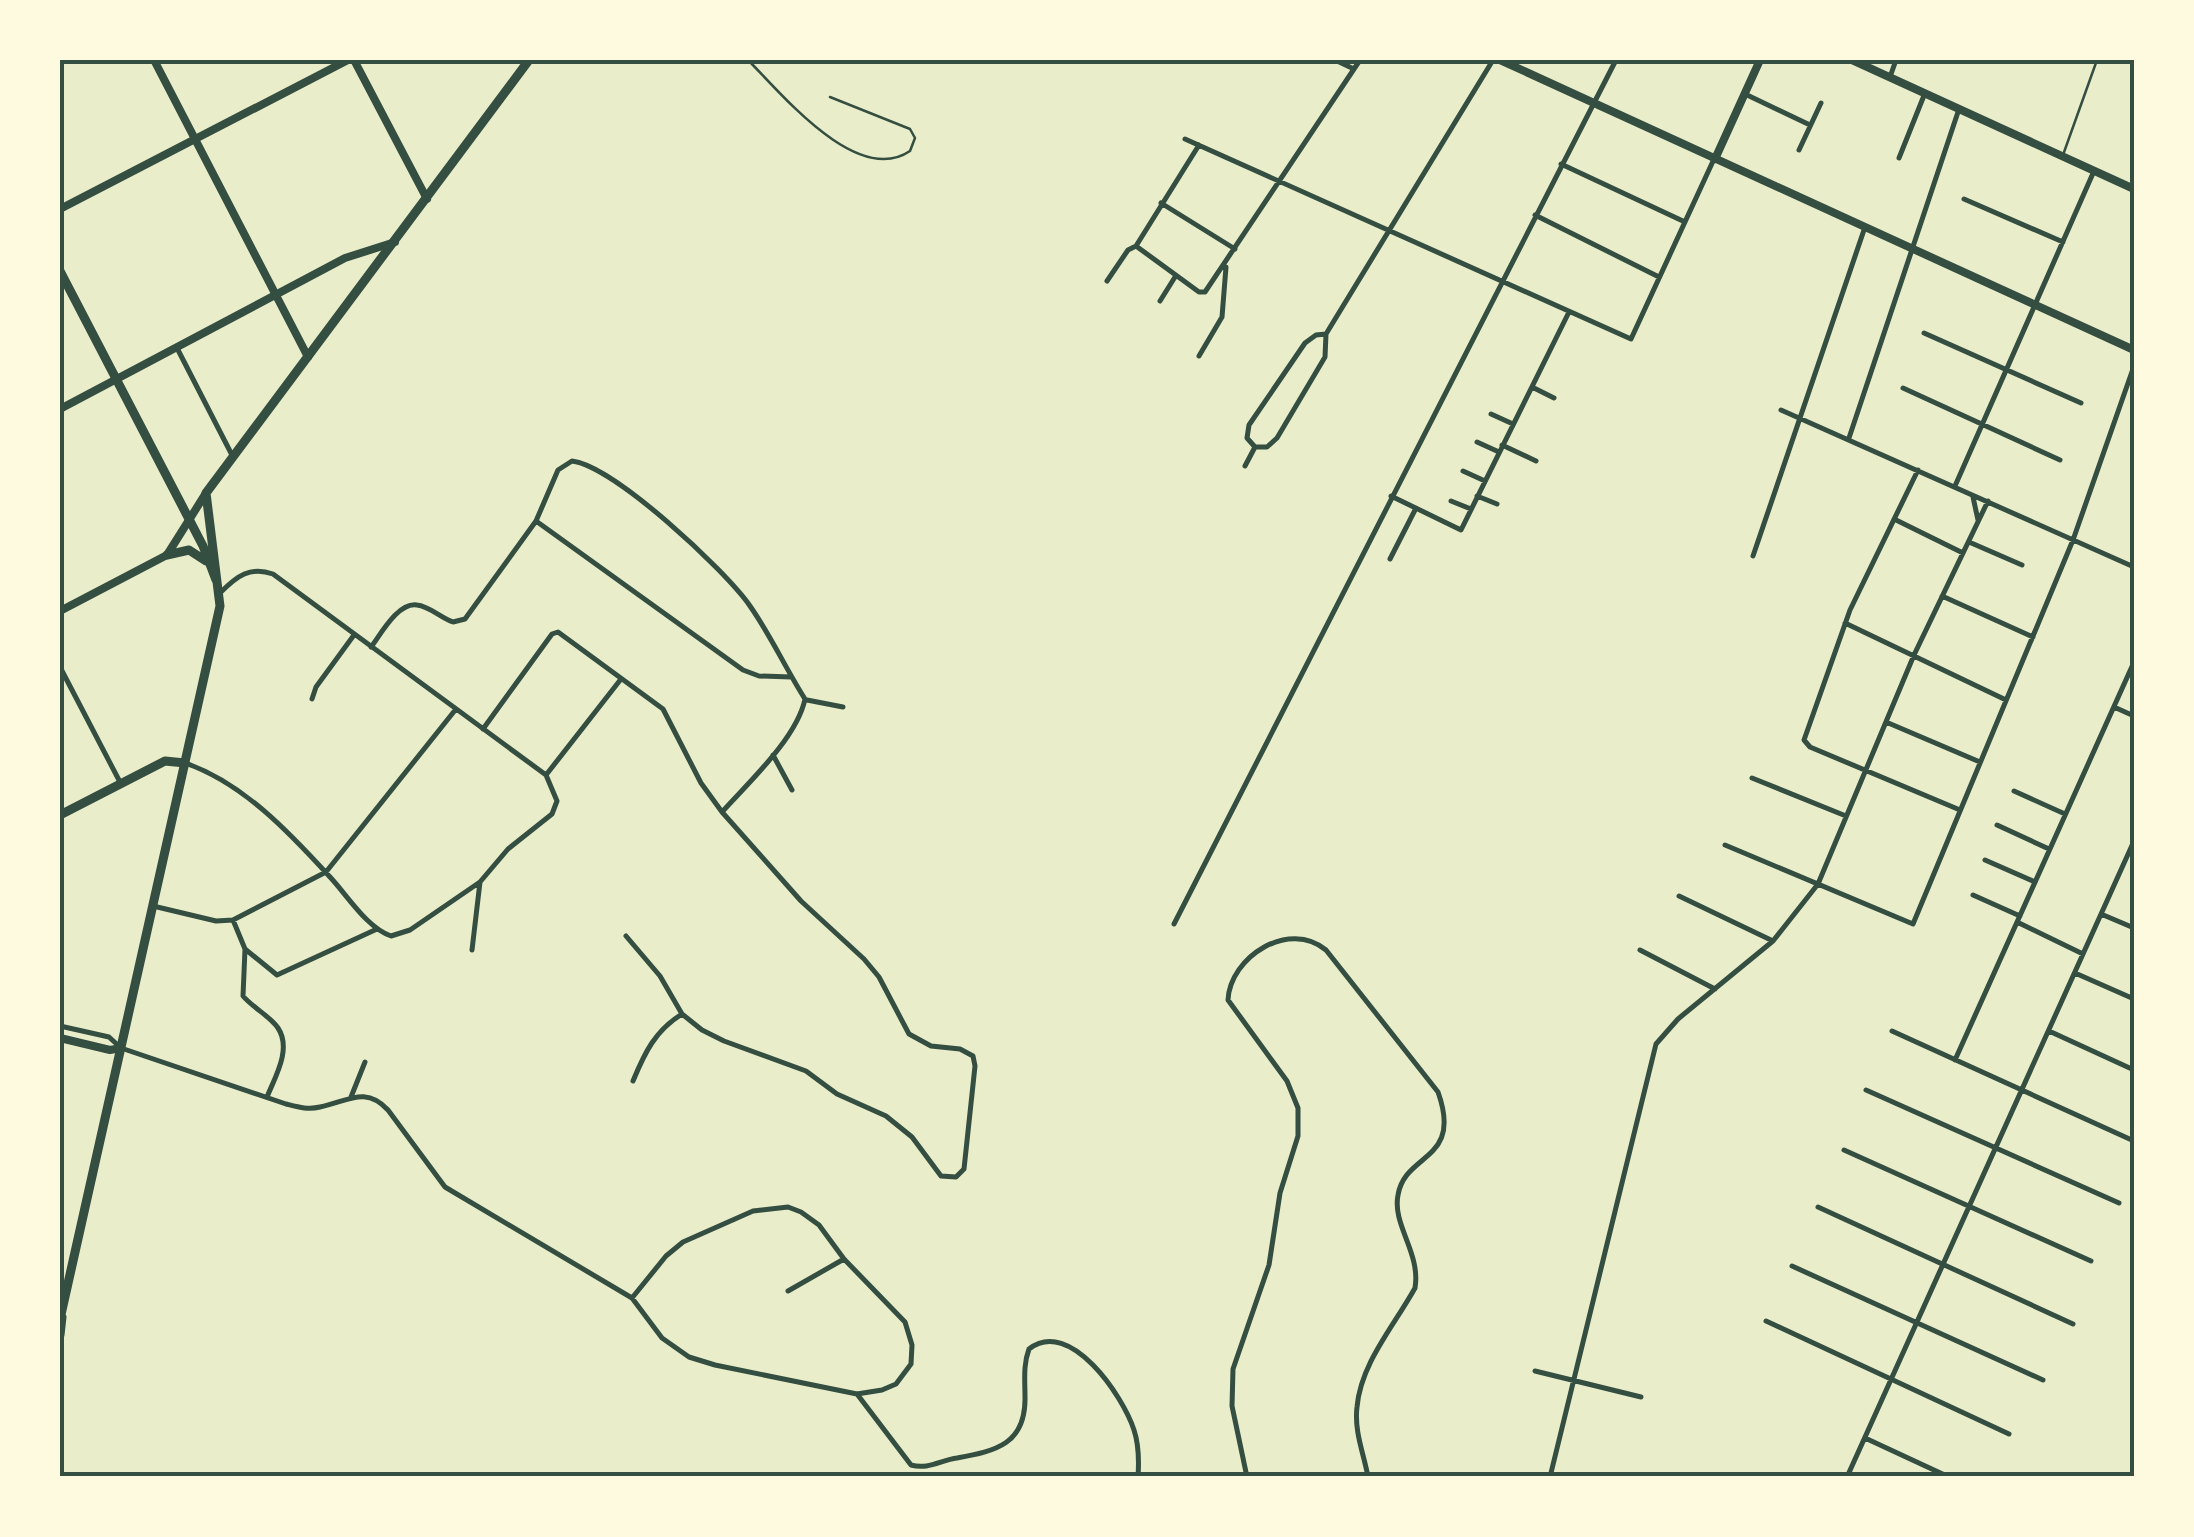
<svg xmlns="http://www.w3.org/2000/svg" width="2194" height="1537" font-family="'Sofia Sans Condensed',sans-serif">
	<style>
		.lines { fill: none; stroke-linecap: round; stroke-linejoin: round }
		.service { stroke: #344e41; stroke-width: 2.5 }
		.minor { stroke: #344e41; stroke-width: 5 }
		.tertiary { stroke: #344e41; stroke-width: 8 }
		.secondary { stroke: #344e41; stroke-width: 8 }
		.primary { stroke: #344e41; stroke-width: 9 }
		.neatline { fill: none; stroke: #344e41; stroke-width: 4 }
	</style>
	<rect width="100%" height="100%" fill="#e9edc9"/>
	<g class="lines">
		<path class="service" d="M 748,60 C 781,93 857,187 910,151 L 915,138 L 910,129 L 830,97
			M 2063,155 L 2097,60"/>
		<path class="minor" d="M 1335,60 L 1354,69
			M 1890,77 L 1896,60
			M 1745,94 L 1810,125
			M 1185,139 L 1631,339 L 1714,159
			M 1799,150 L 1821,103
			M 1899,158 L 1925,93
			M 1561,164 L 1685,222
			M 1964,199 L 2063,242
			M 1161,203 L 1235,249
			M 1535,215 L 1659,277
			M 1136,246 L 1199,292 L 1205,292 L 1360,60
			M 1107,281 L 1128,250 L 1136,246 L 1199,145
			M 1160,301 L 1175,277
			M 1924,333 L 2081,403
			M 177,348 L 233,457
			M 1199,356 L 1222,317 L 1226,267
			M 1532,387 L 1554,398
			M 1903,388 L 2060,460
			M 1781,410 L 2134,567
			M 1491,414 L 1513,424
			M 1849,438 L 1959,109
			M 1477,442 L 1499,452
			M 1502,445 L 1536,461
			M 1255,447 L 1267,447 L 1277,438 L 1325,357 L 1326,334 L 1493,60
			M 1255,447 L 1247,438 L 1249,425 L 1305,343 L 1316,335 L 1326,334
			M 1245,466 L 1255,447
			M 1918,470 L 1850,610 L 1804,740 L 1810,747 L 1960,810
			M 1463,471 L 1485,481
			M 1955,486 L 2094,171
			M 1391,496 L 1461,530 L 1569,312
			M 1477,496 L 1497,504
			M 1973,497 L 1978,520
			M 1451,501 L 1471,509
			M 1894,519 L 1963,553
			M 536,521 L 743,670 L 759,676 L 791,677
			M 1969,542 L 2022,565
			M 1753,556 L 1865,227
			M 1390,559 L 1416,508
			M 221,592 C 237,576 250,566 273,574 L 546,775
			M 1942,596 L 2033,637
			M 1845,623 L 2006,700
			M 371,647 C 381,634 398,602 417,605 C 429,606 441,618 453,622 L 465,619 L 536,521 L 558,470 L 572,461 C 614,466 725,570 750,606 C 771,636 786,669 805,699 C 797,738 748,783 722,812
			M 60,667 L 121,784
			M 312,699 L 316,687 L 354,635
			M 807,700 L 843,707
			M 2114,707 L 2134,716
			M 1886,722 L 1980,762
			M 483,729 L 552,634 L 558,632 L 663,709 L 701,783 L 722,812 L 801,901 L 864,959 L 879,977 L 909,1034 L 931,1046 L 960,1049 L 973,1056 L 975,1066 L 964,1169 L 956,1177 L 941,1176 L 912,1137 L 886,1116 L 837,1094 L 806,1071 L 724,1041 L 702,1030 L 682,1014 L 660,976 L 626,936
			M 773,755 L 792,790
			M 185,763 C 243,783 289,832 330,877 C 347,895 367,928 391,936 L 410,930 L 480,882 L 508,849 L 552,814 L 557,801 L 546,775
			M 546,775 L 621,679
			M 1752,778 L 1846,816
			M 2014,791 L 2065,814
			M 1997,825 L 2049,849
			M 1725,845 L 1913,924 L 2073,540 L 2134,366
			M 1985,860 L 2035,882
			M 1973,895 L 2020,916
			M 1679,896 L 1773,941
			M 153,906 L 216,921 L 233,920 L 326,872 L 456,709
			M 2101,914 L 2134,928
			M 233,920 L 245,949 L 277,975 L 377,929
			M 2017,922 L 2083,954
			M 1174,924 L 1616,60
			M 245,949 L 243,996 C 253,1008 270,1016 278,1028 C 292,1049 275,1077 267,1097
			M 472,950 L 480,882
			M 1640,950 L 1715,989
			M 2075,973 L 2134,999
			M 60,1026 L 109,1037 L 121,1048 L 286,1104 C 298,1107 308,1110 320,1107 C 347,1102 365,1085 388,1110 L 445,1187 L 632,1298 L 662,1338 L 689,1357 L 715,1365 L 857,1394 L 882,1390 L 896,1384 L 911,1364 L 912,1345 L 905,1322 L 844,1259 L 819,1225 L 801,1212 L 788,1207 L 753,1211 L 683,1242 L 666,1256 L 632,1298
			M 1892,1031 L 2134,1141
			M 2049,1031 L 2134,1070
			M 1955,1060 L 2134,662
			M 633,1081 C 645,1052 655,1031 682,1014
			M 1866,1090 L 2119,1203
			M 351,1097 L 365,1062
			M 1844,1150 L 2091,1261
			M 1818,1207 L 2073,1324
			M 1792,1266 L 2043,1380
			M 788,1291 L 844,1259
			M 1766,1321 L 2009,1434
			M 1535,1371 L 1641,1397
			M 857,1394 L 911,1465 C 928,1470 941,1460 957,1458 C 996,1451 1026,1444 1025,1397 C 1025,1380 1023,1365 1029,1349 C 1070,1317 1123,1396 1134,1430 C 1139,1445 1139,1462 1138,1477
			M 1865,1438 L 1949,1477
			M 1247,1477 L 1232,1406 L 1233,1369 L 1269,1265 L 1280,1193 L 1298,1136 L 1298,1108 L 1287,1081 L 1228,1000 C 1230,957 1289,919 1326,950 L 1438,1092 C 1463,1162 1405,1152 1398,1195 C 1392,1225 1421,1253 1415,1288 C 1394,1326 1361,1363 1357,1407 C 1354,1432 1364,1454 1368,1477
			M 1550,1477 L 1656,1044 L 1678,1019 L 1773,941 L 1818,884 L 1914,655 L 1988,501
			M 1847,1477 L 2134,841"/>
		<path class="tertiary" d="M 154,60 L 308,357
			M 354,60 L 427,199
			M 1715,159 L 1760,60
			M 60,611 L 167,555 L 206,493"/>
		<path class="secondary" d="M 1500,60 L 2134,350
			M 1852,60 L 2134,189
			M 60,209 L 348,60
			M 60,409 L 345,258 L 395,242
			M 60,1038 L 110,1050 L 121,1048"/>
		<path class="primary" d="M 60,271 L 203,546 L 216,580
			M 167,555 L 189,550 L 206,561
			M 60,815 L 165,761 L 185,763
			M 60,1319 L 220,606 L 206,493 L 529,60
			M 60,1335 L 62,1317"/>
	</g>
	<rect width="2194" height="1537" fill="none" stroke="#fefae0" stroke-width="125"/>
	<rect x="62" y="62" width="2070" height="1412" class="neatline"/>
</svg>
